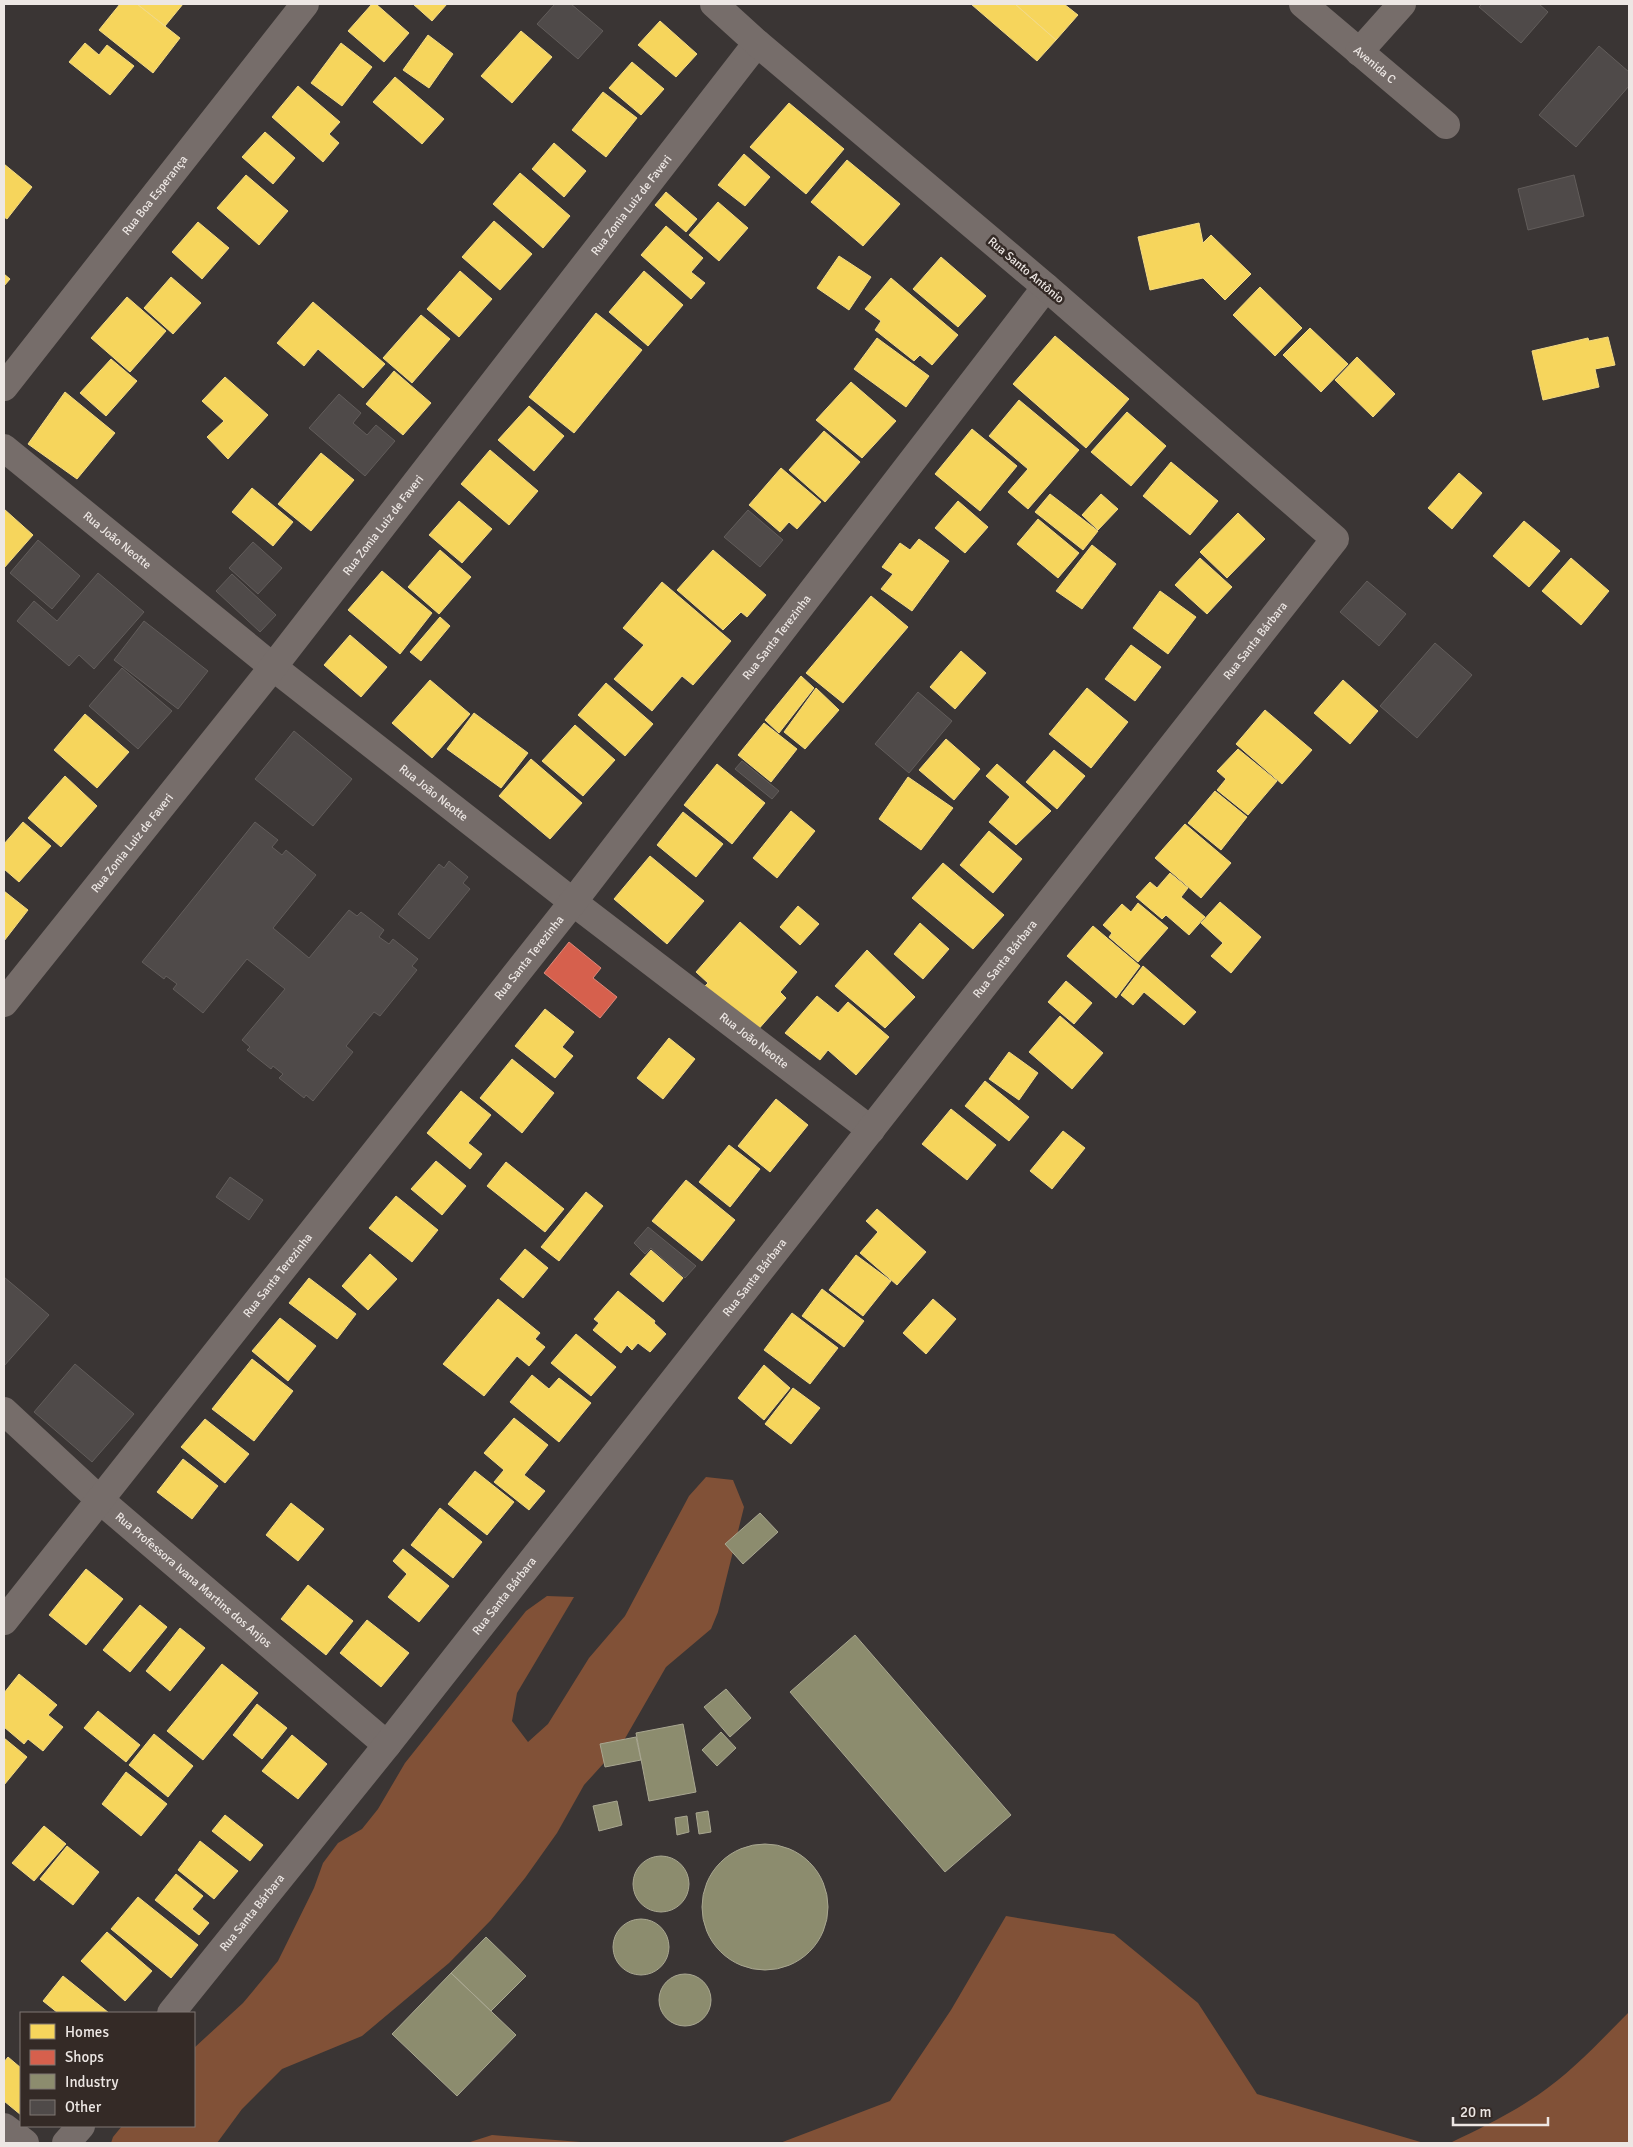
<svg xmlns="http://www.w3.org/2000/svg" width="1633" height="2147" font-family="Signika,sans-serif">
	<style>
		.forest { fill: #815137 }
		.homes { fill: #f6d55c; stroke: #f3da85 }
		.shops { fill: #d6604d; stroke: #dd887a }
		.industry { fill: #8c8c6e; stroke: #a9a791 }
		.building { fill: #4f4a49; stroke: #625d5b }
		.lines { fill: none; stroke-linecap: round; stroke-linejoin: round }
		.minor { stroke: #766d6a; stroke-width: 28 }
		.labels { text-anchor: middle; stroke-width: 5; stroke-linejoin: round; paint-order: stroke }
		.street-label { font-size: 12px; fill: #ede7e4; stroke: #342a26 }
	</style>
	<rect width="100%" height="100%" fill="#3a3534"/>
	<path class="forest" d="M 706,1477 L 733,1480 L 744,1507 L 718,1612 L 711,1629 L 666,1667 L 623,1742 L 584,1785 L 557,1833 L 525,1878 L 491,1920 L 449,1963 L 362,2036 L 282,2069 L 242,2109 L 217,2143 L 111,2143 L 113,2137 L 122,2126 L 194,2126 L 194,2048 L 243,2003 L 278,1961 L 314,1888 L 323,1863 L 338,1843 L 362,1829 L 378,1809 L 405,1763 L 526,1611 L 547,1596 L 574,1597 L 517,1693 L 512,1721 L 528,1742 L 548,1724 L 589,1658 L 625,1616 L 689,1496 Z
		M 1006,1916 L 1114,1934 L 1198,2003 L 1257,2094 L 1424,2143 L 780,2143 L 890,2101 L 951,2010 Z
		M 1629,2012 L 1629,2143 L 1450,2143 C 1480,2129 1510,2114 1538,2095 C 1572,2072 1600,2041 1629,2012 Z
		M 492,2135 L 593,2143 L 467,2143 Z"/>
	<path class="homes" d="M 120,4 L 137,4 L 180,38 L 153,73 L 99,30 Z
		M 137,4 L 183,4 L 165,26 Z
		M 372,4 L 376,4 L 409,33 L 384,62 L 348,31 Z
		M 413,4 L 447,4 L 432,21 Z
		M 971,4 L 1015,4 L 1056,40 L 1037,61 Z
		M 1015,4 L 1064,4 L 1078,15 L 1056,40 Z
		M 660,21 L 697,54 L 676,77 L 638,45 Z
		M 521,31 L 552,57 L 512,103 L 481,76 Z
		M 428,35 L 453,54 L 429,88 L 403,70 Z
		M 85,43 L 99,55 L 107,45 L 134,66 L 110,95 L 69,62 Z
		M 341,43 L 372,67 L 342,106 L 311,83 Z
		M 632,62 L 664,89 L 641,115 L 609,88 Z
		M 395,77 L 444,119 L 422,144 L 373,102 Z
		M 298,86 L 340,122 L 329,134 L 339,143 L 323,162 L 272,117 Z
		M 603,92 L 637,118 L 606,157 L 572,130 Z
		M 789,103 L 844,149 L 806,194 L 750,147 Z
		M 265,132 L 295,158 L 273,184 L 242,157 Z
		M 554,143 L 586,171 L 564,197 L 532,169 Z
		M 744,154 L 770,177 L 745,206 L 718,185 Z
		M 847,160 L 900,204 L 863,246 L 811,202 Z
		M 4,164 L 32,187 L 7,219 L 4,217 Z
		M 520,173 L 570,216 L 543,248 L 493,204 Z
		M 246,175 L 288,211 L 259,245 L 217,208 Z
		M 666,192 L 697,219 L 686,232 L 655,205 Z
		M 718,202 L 748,228 L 719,261 L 689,235 Z
		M 494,221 L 532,254 L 500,290 L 462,257 Z
		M 198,222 L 229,248 L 202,279 L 172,252 Z
		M 1199,223 L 1203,243 L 1211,235 L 1251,274 L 1225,300 L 1203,278 L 1150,290 L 1138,237 Z
		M 666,226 L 703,258 L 691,272 L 705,283 L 691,299 L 641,255 Z
		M 839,256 L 871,277 L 849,310 L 817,288 Z
		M 941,257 L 986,296 L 958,327 L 913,289 Z
		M 460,271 L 492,299 L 459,337 L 427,309 Z
		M 644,271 L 683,305 L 648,346 L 609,312 Z
		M 4,274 L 10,279 L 4,286 Z
		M 171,277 L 201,303 L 173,334 L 144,308 Z
		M 891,278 L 958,335 L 932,365 L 920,355 L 914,361 L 875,330 L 881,321 L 865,309 Z
		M 1260,287 L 1302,328 L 1275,356 L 1233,315 Z
		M 127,297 L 166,331 L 130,372 L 91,338 Z
		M 313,302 L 385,364 L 363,388 L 318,349 L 304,366 L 277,343 Z
		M 596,313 L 642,350 L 574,433 L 529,397 Z
		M 421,315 L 450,339 L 412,383 L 383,358 Z
		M 1310,328 L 1348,364 L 1321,392 L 1283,355 Z
		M 1055,336 L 1129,399 L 1086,448 L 1013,384 Z
		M 1608,337 L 1615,365 L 1595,369 L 1599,387 L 1543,400 L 1532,351 L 1588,338 L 1589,341 Z
		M 877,338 L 929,376 L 906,407 L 854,369 Z
		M 1357,357 L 1395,394 L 1373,417 L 1335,380 Z
		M 111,359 L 137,381 L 106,416 L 80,393 Z
		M 394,371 L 431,403 L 403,435 L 366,404 Z
		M 225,377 L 268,415 L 228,459 L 207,437 L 224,421 L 202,401 Z
		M 851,382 L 896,421 L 862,458 L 816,420 Z
		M 65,392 L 115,433 L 77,479 L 28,444 Z
		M 1019,400 L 1079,450 L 1028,509 L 1008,492 L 1028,469 L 989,436 Z
		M 529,406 L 564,436 L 534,471 L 498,440 Z
		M 1127,412 L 1166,446 L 1131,486 L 1091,452 Z
		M 972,429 L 1017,466 L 980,511 L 935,474 Z
		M 824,431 L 860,462 L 825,502 L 789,470 Z
		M 490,450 L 538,491 L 509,525 L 461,484 Z
		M 321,453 L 354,480 L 311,531 L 278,504 Z
		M 1171,462 L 1218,501 L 1190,535 L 1143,496 Z
		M 781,468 L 821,502 L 797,529 L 789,522 L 780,532 L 749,505 Z
		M 1459,473 L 1482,493 L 1452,529 L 1428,508 Z
		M 252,488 L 293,522 L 273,546 L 232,512 Z
		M 1050,494 L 1098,531 L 1083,550 L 1035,512 Z
		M 1101,494 L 1118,509 L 1098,530 L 1082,515 Z
		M 459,501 L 492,529 L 462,563 L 429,535 Z
		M 958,501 L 988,527 L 965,553 L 935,528 Z
		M 4,509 L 33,535 L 4,568 Z
		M 1238,513 L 1265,539 L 1227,578 L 1200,552 Z
		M 1038,519 L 1079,553 L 1058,578 L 1017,544 Z
		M 1524,521 L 1560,551 L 1529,587 L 1493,556 Z
		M 919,539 L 949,561 L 912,611 L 881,589 L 893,574 L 882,567 L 900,543 L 910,550 Z
		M 1092,545 L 1116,564 L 1082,609 L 1056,591 Z
		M 440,550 L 471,577 L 439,614 L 408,587 Z
		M 713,550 L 766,595 L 747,617 L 741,612 L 723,630 L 677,590 Z
		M 1200,558 L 1232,587 L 1207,614 L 1175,585 Z
		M 1571,558 L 1609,591 L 1581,625 L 1542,591 Z
		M 382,571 L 432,613 L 400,654 L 348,610 Z
		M 662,582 L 731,641 L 693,685 L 682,676 L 652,711 L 614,679 L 644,645 L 623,628 Z
		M 1160,591 L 1196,617 L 1168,654 L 1133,628 Z
		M 871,596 L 908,627 L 843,703 L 806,673 Z
		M 440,617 L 450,626 L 421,661 L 410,652 Z
		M 350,635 L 387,667 L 361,697 L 324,665 Z
		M 1131,645 L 1161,667 L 1135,701 L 1105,679 Z
		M 961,651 L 986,673 L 955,709 L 930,687 Z
		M 801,676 L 814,688 L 779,733 L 765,720 Z
		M 430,680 L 470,714 L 432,758 L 392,723 Z
		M 1343,680 L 1378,711 L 1350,744 L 1314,713 Z
		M 606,683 L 653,724 L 625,756 L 578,715 Z
		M 816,688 L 839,710 L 805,749 L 784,732 Z
		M 1087,688 L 1128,722 L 1091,768 L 1049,734 Z
		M 1265,710 L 1312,750 L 1282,784 L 1236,744 Z
		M 474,713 L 528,753 L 501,788 L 447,749 Z
		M 85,714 L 129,752 L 97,788 L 54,750 Z
		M 764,723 L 797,749 L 771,782 L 738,755 Z
		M 575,725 L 615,760 L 583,796 L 542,761 Z
		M 946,739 L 980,769 L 954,800 L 919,770 Z
		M 1238,749 L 1277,781 L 1248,815 L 1217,790 L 1226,779 L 1217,771 Z
		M 1054,750 L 1085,776 L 1057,809 L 1026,782 Z
		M 531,759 L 582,803 L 550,839 L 499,796 Z
		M 717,764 L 765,803 L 732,844 L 684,805 Z
		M 997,764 L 1051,811 L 1016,845 L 989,822 L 1010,797 L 986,776 Z
		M 65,776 L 97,806 L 61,847 L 28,818 Z
		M 908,777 L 953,808 L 921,850 L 879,819 Z
		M 1215,791 L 1247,817 L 1221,850 L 1188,823 Z
		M 791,811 L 815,831 L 777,878 L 753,858 Z
		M 683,812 L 723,844 L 696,877 L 657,845 Z
		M 23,822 L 51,846 L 19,882 L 4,869 L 4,844 Z
		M 1185,824 L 1231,863 L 1201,898 L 1155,858 Z
		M 989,831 L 1022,859 L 993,893 L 960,865 Z
		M 650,856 L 704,901 L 667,944 L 614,899 Z
		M 943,863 L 1004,915 L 973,949 L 912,898 Z
		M 1170,873 L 1188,888 L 1181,897 L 1205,917 L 1189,935 L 1166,915 L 1162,919 L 1136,897 L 1150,882 L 1157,888 Z
		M 4,891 L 28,910 L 4,941 Z
		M 1220,902 L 1261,937 L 1231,973 L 1211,956 L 1223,943 L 1201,923 Z
		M 1138,903 L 1168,928 L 1138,962 L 1109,937 L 1112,933 L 1103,925 L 1122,904 L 1131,912 Z
		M 798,906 L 819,924 L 800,945 L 780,927 Z
		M 740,922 L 797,972 L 780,992 L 786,998 L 756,1032 L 704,987 L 708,983 L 696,972 Z
		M 920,923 L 949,949 L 923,979 L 894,954 Z
		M 1093,926 L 1140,966 L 1116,998 L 1067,956 Z
		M 867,950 L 915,997 L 885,1028 L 835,986 Z
		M 1143,966 L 1196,1012 L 1184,1025 L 1144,992 L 1133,1005 L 1121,995 Z
		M 1066,981 L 1092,1003 L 1074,1024 L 1048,1002 Z
		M 817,996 L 838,1013 L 848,1002 L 889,1037 L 856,1075 L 828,1050 L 820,1060 L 785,1033 Z
		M 545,1009 L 574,1032 L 562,1047 L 573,1056 L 555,1078 L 515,1046 Z
		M 1060,1016 L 1103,1053 L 1072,1089 L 1029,1052 Z
		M 669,1038 L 695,1059 L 663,1099 L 637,1078 Z
		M 1009,1052 L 1038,1073 L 1019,1100 L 989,1079 Z
		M 512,1059 L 554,1093 L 522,1133 L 480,1098 Z
		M 985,1081 L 1029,1117 L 1009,1141 L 965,1106 Z
		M 461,1091 L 491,1115 L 468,1143 L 482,1154 L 470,1169 L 427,1133 Z
		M 776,1099 L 808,1125 L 770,1172 L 738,1146 Z
		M 951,1109 L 996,1145 L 967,1180 L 922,1144 Z
		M 1063,1131 L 1085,1148 L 1052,1189 L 1030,1171 Z
		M 729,1145 L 760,1169 L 730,1207 L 699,1182 Z
		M 436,1161 L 466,1186 L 442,1215 L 411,1189 Z
		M 506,1162 L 564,1209 L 545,1232 L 487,1186 Z
		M 686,1180 L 735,1220 L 702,1261 L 652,1221 Z
		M 586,1192 L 603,1206 L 559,1261 L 541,1247 Z
		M 396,1196 L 438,1230 L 412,1262 L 369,1228 Z
		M 877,1209 L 926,1252 L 897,1285 L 860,1253 L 878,1232 L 866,1221 Z
		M 525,1249 L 548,1268 L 523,1298 L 500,1279 Z
		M 651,1250 L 683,1278 L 663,1302 L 630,1274 Z
		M 370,1254 L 397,1279 L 368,1310 L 342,1286 Z
		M 856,1255 L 891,1281 L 863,1316 L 829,1290 Z
		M 309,1278 L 356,1314 L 337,1339 L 289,1303 Z
		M 822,1289 L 864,1321 L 844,1347 L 802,1316 Z
		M 618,1291 L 655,1321 L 654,1323 L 666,1334 L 650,1352 L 638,1343 L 632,1350 L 627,1345 L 621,1353 L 593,1330 L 599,1323 L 594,1319 Z
		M 498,1299 L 540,1333 L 535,1339 L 545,1347 L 529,1366 L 517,1356 L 484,1396 L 443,1364 Z
		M 933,1299 L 956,1319 L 926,1354 L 903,1333 Z
		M 792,1313 L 838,1348 L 810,1384 L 764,1350 Z
		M 280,1318 L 316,1346 L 288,1381 L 252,1351 Z
		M 576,1334 L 616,1367 L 591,1396 L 551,1363 Z
		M 252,1359 L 293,1391 L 254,1441 L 212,1409 Z
		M 764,1365 L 790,1388 L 764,1420 L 738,1398 Z
		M 532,1375 L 549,1389 L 559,1378 L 591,1403 L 559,1442 L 510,1402 Z
		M 793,1388 L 820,1408 L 791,1444 L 765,1424 Z
		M 514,1418 L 548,1445 L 524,1475 L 545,1491 L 529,1510 L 494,1482 L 504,1470 L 484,1453 Z
		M 205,1419 L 249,1454 L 225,1483 L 181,1447 Z
		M 183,1459 L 218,1486 L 192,1519 L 157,1492 Z
		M 475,1471 L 514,1502 L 487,1535 L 448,1504 Z
		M 291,1503 L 324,1529 L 298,1561 L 266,1535 Z
		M 440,1508 L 482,1542 L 453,1578 L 411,1545 Z
		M 403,1549 L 449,1586 L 419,1622 L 388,1597 L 407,1574 L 393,1561 Z
		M 86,1569 L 123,1599 L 86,1645 L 49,1615 Z
		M 308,1585 L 353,1621 L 326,1655 L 281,1619 Z
		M 140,1605 L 167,1627 L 130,1672 L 103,1650 Z
		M 367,1620 L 409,1653 L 381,1687 L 340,1653 Z
		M 180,1628 L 205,1648 L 170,1691 L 146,1671 Z
		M 222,1664 L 258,1693 L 203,1760 L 167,1731 Z
		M 19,1674 L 57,1705 L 48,1715 L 63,1727 L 43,1751 L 28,1739 L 24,1744 L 4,1727 L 4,1693 Z
		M 257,1704 L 287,1728 L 262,1759 L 233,1735 Z
		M 98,1711 L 140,1745 L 126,1762 L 84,1728 Z
		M 154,1734 L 193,1766 L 168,1797 L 129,1765 Z
		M 292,1735 L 327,1764 L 298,1799 L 262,1771 Z
		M 4,1738 L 27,1757 L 4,1785 Z
		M 126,1772 L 167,1804 L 141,1836 L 102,1804 Z
		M 225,1815 L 263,1845 L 250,1861 L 212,1831 Z
		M 44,1826 L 66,1844 L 34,1881 L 12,1863 Z
		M 200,1841 L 238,1871 L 214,1899 L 178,1870 Z
		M 67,1846 L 99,1872 L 73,1905 L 40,1879 Z
		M 176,1874 L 203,1896 L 192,1909 L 209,1923 L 199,1935 L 155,1900 Z
		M 138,1897 L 198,1945 L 171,1978 L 111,1929 Z
		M 107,1932 L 152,1971 L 125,2001 L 81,1961 Z
		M 63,1976 L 109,2013 L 58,2013 L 43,2001 Z
		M 8,2057 L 21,2068 L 21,2115 L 4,2101 L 4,2062 Z"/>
	<path class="shops" d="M 569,942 L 601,968 L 593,978 L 617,997 L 600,1018 L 544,973 Z"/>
	<path class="industry" d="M 760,1513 L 778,1532 L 743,1564 L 725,1544 Z
		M 855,1635 L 1011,1815 L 945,1872 L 790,1692 Z
		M 726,1689 L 751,1718 L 730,1737 L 704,1707 Z
		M 683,1724 L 696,1792 L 649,1801 L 636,1733 Z
		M 721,1732 L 736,1748 L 717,1766 L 702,1750 Z
		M 636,1737 L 641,1760 L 605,1767 L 600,1744 Z
		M 617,1801 L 622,1825 L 599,1831 L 593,1806 Z
		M 708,1811 L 711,1832 L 699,1834 L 696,1813 Z
		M 687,1816 L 689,1832 L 677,1835 L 675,1818 Z
		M702 1907a63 63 0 1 1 126 0a63 63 0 1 1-126 0Z
		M633 1884a28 28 0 1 1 56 0a28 28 0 1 1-56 0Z
		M613 1947a28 28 0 1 1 56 0a28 28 0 1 1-56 0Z
		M 486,1937 L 526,1976 L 491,2011 L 451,1973 Z
		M 451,1973 L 516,2035 L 457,2096 L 392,2034 Z
		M659 2000a26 26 0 1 1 52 0a26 26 0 1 1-52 0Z"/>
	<path class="building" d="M 555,4 L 571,4 L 603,31 L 578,59 L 537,24 Z
		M 1482,4 L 1539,4 L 1548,12 L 1521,43 L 1479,7 Z
		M 1599,46 L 1629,72 L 1629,86 L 1576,147 L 1539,115 Z
		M 1574,175 L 1584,216 L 1528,230 L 1518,189 Z
		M 339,394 L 361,413 L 353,423 L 367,435 L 376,425 L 395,441 L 365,476 L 309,428 Z
		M 748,510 L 783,540 L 760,567 L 724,537 Z
		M 38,540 L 80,576 L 52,609 L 10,573 Z
		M 253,542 L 282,568 L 258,594 L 229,568 Z
		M 98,573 L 144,612 L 94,669 L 79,655 L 69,666 L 17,621 L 34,601 L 57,621 Z
		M 232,574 L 276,615 L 260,632 L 216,591 Z
		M 1367,581 L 1406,614 L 1379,646 L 1340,612 Z
		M 144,621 L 208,671 L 178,709 L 114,660 Z
		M 1435,643 L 1472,675 L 1417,738 L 1380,706 Z
		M 122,668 L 172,711 L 138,749 L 89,706 Z
		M 918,692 L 952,721 L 909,773 L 875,744 Z
		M 294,731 L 352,779 L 313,826 L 255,779 Z
		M 742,761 L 779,791 L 772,799 L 735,769 Z
		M 255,822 L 278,840 L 272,847 L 282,855 L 286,850 L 316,875 L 273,928 L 309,958 L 349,910 L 357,916 L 361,912 L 384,930 L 379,937 L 389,944 L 393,939 L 418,959 L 412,966 L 417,970 L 380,1016 L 374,1012 L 346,1046 L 353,1052 L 313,1101 L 306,1095 L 304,1098 L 279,1078 L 283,1074 L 273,1066 L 271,1069 L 247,1050 L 250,1047 L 242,1040 L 285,989 L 247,959 L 203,1013 L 173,989 L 177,984 L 166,976 L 164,979 L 142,962 Z
		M 449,861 L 468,877 L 463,883 L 470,889 L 429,939 L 398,914 L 439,864 L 444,868 Z
		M 230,1177 L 263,1200 L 249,1220 L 216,1197 Z
		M 648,1227 L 696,1266 L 685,1278 L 651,1248 L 645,1254 L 634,1243 Z
		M 4,1277 L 49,1315 L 4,1366 Z
		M 75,1364 L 134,1414 L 92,1462 L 34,1412 Z"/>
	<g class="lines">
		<g class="minor">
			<path id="s1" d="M 1303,4 L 1446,125"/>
			<path d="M 1359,52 L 1402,4"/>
			<path id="s2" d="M 4,387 L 305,4"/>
			<path id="s3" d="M 4,448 L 273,667 L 573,902 L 871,1130"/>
			<path id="s4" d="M 4,1003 L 273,667 L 757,43"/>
			<path id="s5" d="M 4,1411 L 100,1500 L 387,1745"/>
			<path id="s6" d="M 4,1621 L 573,902 L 1046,287"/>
			<path id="s7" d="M 171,2013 L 387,1745 L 1335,539 L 1046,287 L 757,43 L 714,4"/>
			<path d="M 4,2127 L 25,2143"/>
			<path d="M 66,2143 L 81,2126"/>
		</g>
	</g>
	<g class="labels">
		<g class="street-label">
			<text dy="4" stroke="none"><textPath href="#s1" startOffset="94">Avenida C</textPath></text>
			<text dy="4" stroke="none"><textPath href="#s2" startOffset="244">Rua Boa Esperança</textPath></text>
			<text dy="4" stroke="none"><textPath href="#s4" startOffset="1015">Rua Zonia Luiz de Faveri</textPath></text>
			<text transform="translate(1026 270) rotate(40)" y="4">Rua Santo Antônio</text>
			<text dy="4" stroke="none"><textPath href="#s4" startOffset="610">Rua Zonia Luiz de Faveri</textPath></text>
			<text dy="4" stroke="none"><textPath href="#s3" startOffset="146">Rua João Neotte</textPath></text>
			<text dy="4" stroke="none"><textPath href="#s6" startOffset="1251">Rua Santa Terezinha</textPath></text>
			<text dy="4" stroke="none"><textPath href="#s7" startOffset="1749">Rua Santa Bárbara</textPath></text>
			<text dy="4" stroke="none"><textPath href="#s3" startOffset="551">Rua João Neotte</textPath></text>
			<text dy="4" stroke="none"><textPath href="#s4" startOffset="205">Rua Zonia Luiz de Faveri</textPath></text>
			<text dy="4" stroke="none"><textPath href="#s6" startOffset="846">Rua Santa Terezinha</textPath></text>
			<text dy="4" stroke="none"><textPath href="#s7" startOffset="1344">Rua Santa Bárbara</textPath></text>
			<text dy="4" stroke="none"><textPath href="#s3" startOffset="956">Rua João Neotte</textPath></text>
			<text dy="4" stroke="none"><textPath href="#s6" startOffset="441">Rua Santa Terezinha</textPath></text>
			<text dy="4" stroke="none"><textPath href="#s7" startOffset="939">Rua Santa Bárbara</textPath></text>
			<text dy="4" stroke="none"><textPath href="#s5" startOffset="254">Rua Professora Ivana Martins dos Anjos</textPath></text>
			<text dy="4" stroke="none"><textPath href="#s7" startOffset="534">Rua Santa Bárbara</textPath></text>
			<text dy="4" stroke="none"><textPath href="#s7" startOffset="129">Rua Santa Bárbara</textPath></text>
		</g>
	</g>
	<rect width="1633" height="2147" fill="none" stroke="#ede7e4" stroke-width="10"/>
	<rect x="20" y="2012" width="175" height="115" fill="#342a26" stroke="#7e7672"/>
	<rect x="30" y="2024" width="25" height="15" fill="#f6d55c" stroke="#7e7672"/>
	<text x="65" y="2037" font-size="15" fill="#ede7e4">Homes</text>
	<rect x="30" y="2050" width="25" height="15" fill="#d6604d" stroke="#7e7672"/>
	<text x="65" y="2062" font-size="15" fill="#ede7e4">Shops</text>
	<rect x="30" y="2074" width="25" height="15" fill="#8c8c6e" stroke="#7e7672"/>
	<text x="65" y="2087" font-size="15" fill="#ede7e4">Industry</text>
	<rect x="30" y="2100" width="25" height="15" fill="#4f4a49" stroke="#7e7672"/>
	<text x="65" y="2112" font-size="15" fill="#ede7e4">Other</text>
	<path d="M1453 2117v8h95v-8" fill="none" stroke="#ede7e4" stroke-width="2.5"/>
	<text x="1460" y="2117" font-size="15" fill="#ede7e4" stroke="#342a26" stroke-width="4" paint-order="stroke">20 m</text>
</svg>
